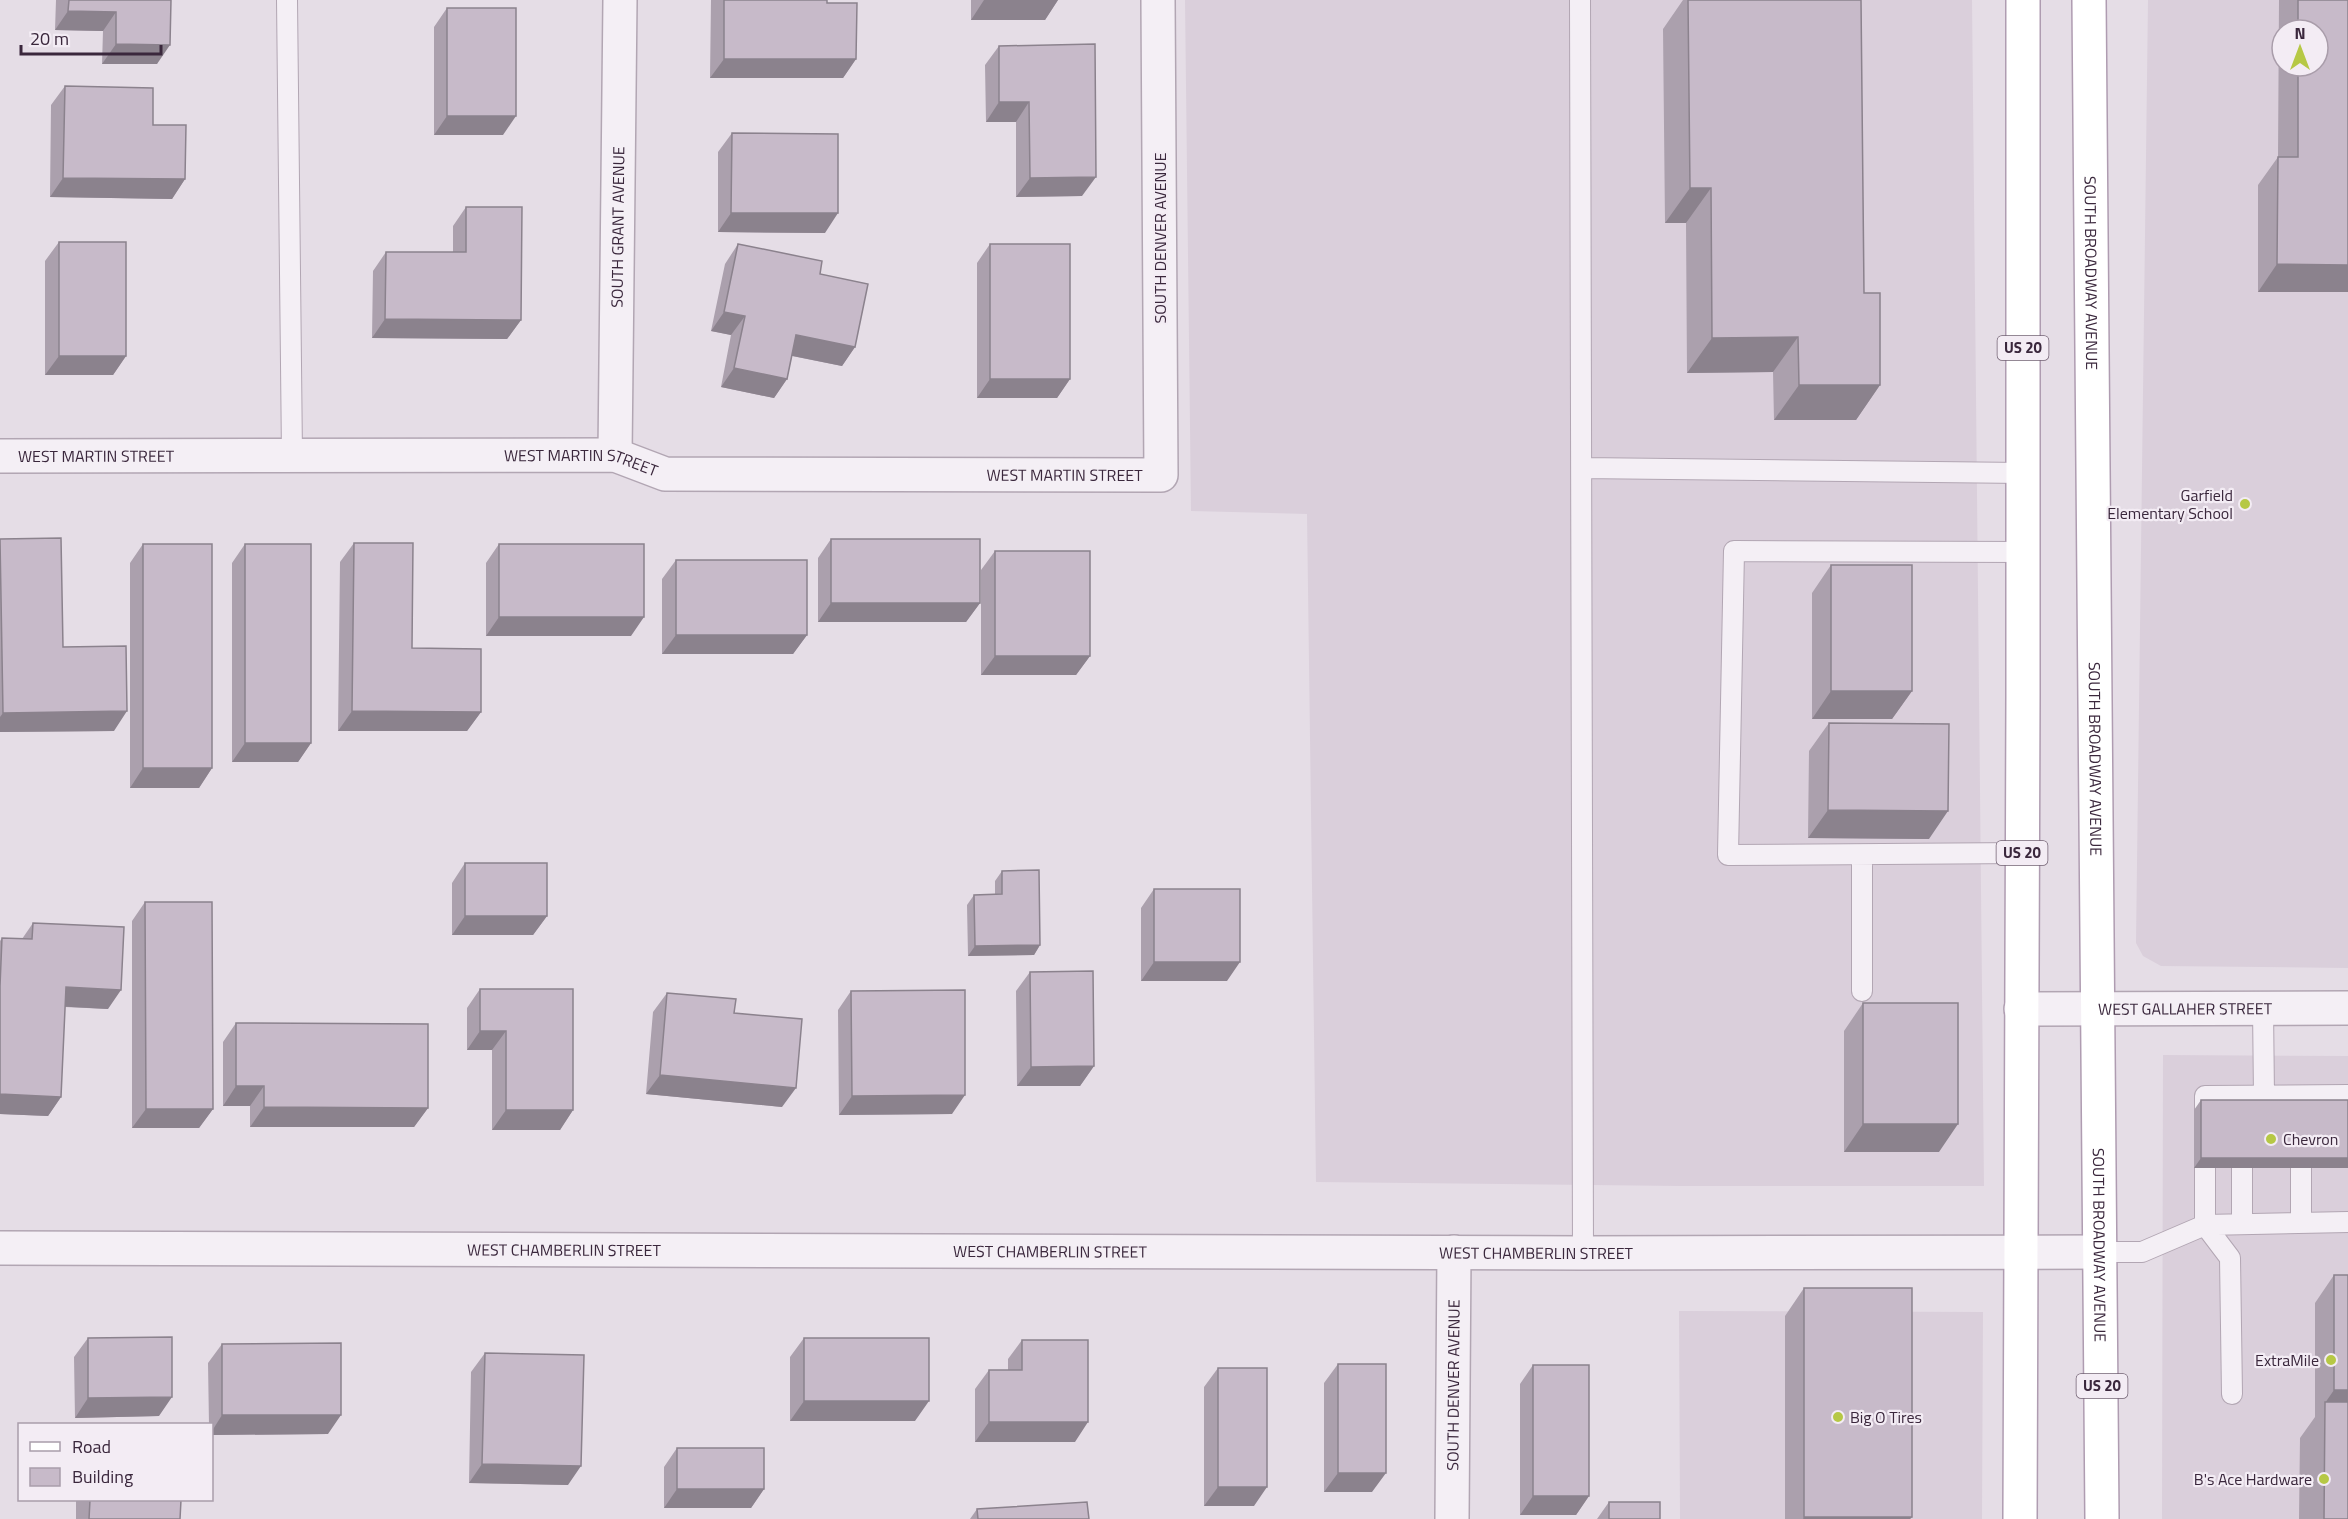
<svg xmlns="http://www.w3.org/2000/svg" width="2348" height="1519" font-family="'Titillium Web',sans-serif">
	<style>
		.built { fill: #dacfdb; fill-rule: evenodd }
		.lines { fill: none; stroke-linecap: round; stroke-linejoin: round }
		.lane-casing { stroke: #b2a6b3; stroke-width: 22 }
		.street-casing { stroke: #b2a6b3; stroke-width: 36 }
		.primary-casing { stroke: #af9cb1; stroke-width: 36 }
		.lane { stroke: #f4eff5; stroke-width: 20 }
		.street { stroke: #f4eff5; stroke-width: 33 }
		.primary { stroke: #fff; stroke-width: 33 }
		.wall { fill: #aba0ad; fill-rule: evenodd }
		.shaded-wall { fill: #8b828d }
		.building { fill: #c7bac9; stroke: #8b828d; stroke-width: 1.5 }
		.poi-dot { fill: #b6c845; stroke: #f3ecf4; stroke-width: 2 }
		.labels { text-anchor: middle; stroke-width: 4.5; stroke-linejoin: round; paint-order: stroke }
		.shield { fill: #f3ecf4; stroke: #726273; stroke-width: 1.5 }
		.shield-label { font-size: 15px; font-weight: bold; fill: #3a273c }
		.street-label { font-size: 16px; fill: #3a273c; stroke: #f3ecf4 }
		.poi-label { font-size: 16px; fill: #3a273c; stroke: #f3ecf4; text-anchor: end }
	</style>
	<rect width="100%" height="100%" fill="#e5dde6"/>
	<path class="built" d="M 1185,0 L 1972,0 L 1984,1186 L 1680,1186 L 1316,1182 L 1307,514 L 1191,511 Z
		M 2148,0 L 2348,0 L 2348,968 L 2161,966 L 2143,956 L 2136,943 ZM 2282,30 L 2318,30 L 2318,66 L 2282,66 Z
		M 2163,1055 L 2348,1056 L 2348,1519 L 2162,1519 Z
		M 1679,1311 L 1983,1312 L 1982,1519 L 1680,1519 Z"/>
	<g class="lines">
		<defs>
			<path id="lane" d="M 287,0 L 292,455
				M 1580,0 L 1583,1253
				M 1582,468 L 2023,473
				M 2022,853 L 1728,855 L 1734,551 L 2023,552
				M 1862,991 L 1862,856
				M 2263,1008 L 2264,1096
				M 2205,1110 L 2205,1096 L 2348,1095
				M 2301,1167 L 2301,1223
				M 2205,1168 L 2205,1225 L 2230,1258 L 2232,1394
				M 2242,1168 L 2242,1224
				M 2101,1252 L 2142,1252 L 2205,1225 L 2348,1222"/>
			<g id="street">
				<path id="s1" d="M 615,455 L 620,0"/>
				<path id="s2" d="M 0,456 L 615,455 L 665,474 L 1161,475 L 1158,0"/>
				<path id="s3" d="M 2021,1009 L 2348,1008"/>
				<path id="s4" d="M 0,1248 L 1583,1253 L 2101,1252"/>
				<path id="s5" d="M 1452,1519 L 1454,1252"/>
			</g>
			<g id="primary">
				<path id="s6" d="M 2089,0 L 2102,1519"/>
				<path d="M 2020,1519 L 2023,696 L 2023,0"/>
			</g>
		</defs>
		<use href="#lane" class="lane-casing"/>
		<use href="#street" class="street-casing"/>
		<use href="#primary" class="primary-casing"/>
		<use href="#lane" class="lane"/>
		<use href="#street" class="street"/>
		<use href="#primary" class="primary"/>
	</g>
	<path class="wall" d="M 56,0 L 171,0 L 157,64 L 102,64 L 103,31 L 55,30 Z
		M 711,0 L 827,0 L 827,3 L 856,59 L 843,78 L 710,78 Z
		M 971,0 L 1058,0 L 1045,20 L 971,20 Z
		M 1683,0 L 1861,0 L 1864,293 L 1880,385 L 1856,420 L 1774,420 L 1773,372 L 1687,373 L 1686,223 L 1665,223 L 1663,29 Z
		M 2279,0 L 2348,0 L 2348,292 L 2258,292 L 2258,185 L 2278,157 ZM 2282,30 L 2318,30 L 2318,66 L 2282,66 Z
		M 447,8 L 503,135 L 434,135 L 434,27 Z
		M 999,46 L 1082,196 L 1016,197 L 1016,122 L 986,122 L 985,65 Z
		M 65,86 L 153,125 L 185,179 L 172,199 L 50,197 L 51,105 Z
		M 732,133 L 825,233 L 718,232 L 718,152 Z
		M 466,207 L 521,320 L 507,339 L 372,338 L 373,271 L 386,252 L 453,252 L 453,226 Z
		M 59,242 L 126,356 L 113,375 L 45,375 L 45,261 Z
		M 738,244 L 820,274 L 855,347 L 842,366 L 792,356 L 787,379 L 774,398 L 721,387 L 731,335 L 711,331 L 725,264 Z
		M 990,244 L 1070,379 L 1057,398 L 977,398 L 977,263 Z
		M 0,539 L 63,647 L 114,731 L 0,732 Z
		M 831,539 L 980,603 L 966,622 L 818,622 L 818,558 Z
		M 354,543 L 412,648 L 481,712 L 467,731 L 338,731 L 340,562 Z
		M 143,544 L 212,768 L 199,788 L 130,788 L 130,563 Z
		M 245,544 L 311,743 L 298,762 L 232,762 L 232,563 Z
		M 499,544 L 631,636 L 486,636 L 486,563 Z
		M 995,551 L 1090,656 L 1076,675 L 981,675 L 981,570 Z
		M 676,560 L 807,635 L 793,654 L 662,654 L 662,579 Z
		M 1831,565 L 1912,691 L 1892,719 L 1812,719 L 1812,593 Z
		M 1829,723 L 1929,839 L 1808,838 L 1809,751 Z
		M 465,863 L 547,916 L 533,935 L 452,935 L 452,883 Z
		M 1002,871 L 1040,945 L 1034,955 L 968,956 L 967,905 L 974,895 L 995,895 L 995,881 Z
		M 1154,889 L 1227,981 L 1141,981 L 1141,908 Z
		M 145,902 L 213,1109 L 199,1128 L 132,1128 L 132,921 Z
		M 33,923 L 108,1009 L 65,1007 L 61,1097 L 48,1116 L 0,1114 L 0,941 L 2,938 L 22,939 Z
		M 1030,972 L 1094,1066 L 1080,1086 L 1017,1086 L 1016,991 Z
		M 480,989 L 573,1110 L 560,1130 L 492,1130 L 492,1050 L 467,1050 L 467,1008 Z
		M 851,991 L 952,1114 L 839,1115 L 838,1010 Z
		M 667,993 L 734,1013 L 782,1107 L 646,1094 L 653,1012 Z
		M 1863,1003 L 1939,1152 L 1844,1152 L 1844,1031 Z
		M 236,1023 L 428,1108 L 414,1127 L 250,1127 L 250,1106 L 223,1106 L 223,1042 Z
		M 2201,1100 L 2348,1168 L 2194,1168 L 2194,1110 Z
		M 2334,1275 L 2348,1519 L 2299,1519 L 2300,1438 L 2315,1417 L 2315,1303 Z
		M 1804,1288 L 1912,1517 L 1910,1519 L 1785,1519 L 1785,1316 Z
		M 88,1338 L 159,1416 L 75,1418 L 74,1357 Z
		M 804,1338 L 915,1421 L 790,1421 L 790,1357 Z
		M 1022,1340 L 1075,1442 L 975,1442 L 975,1389 L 989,1370 L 1008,1370 L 1008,1359 Z
		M 222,1344 L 328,1434 L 212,1435 L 212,1425 L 209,1425 L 208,1363 Z
		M 485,1353 L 568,1485 L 469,1483 L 471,1372 Z
		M 1338,1364 L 1372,1492 L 1324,1492 L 1324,1383 Z
		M 1533,1365 L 1589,1496 L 1576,1515 L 1520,1515 L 1520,1384 Z
		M 1218,1368 L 1254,1506 L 1204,1506 L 1204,1387 Z
		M 677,1448 L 764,1489 L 751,1508 L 664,1508 L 664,1467 Z
		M 76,1500 L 181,1500 L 180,1519 L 76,1519 Z
		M 1609,1502 L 1660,1519 L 1597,1519 Z
		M 977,1509 L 1089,1519 L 970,1519 Z"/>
	<path class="shaded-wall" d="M 984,0 L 1058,0 L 1045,20 L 971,20 Z
		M 68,11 L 116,12 L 103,31 L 55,30 Z
		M 116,44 L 170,45 L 157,64 L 102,64 Z
		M 724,59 L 856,59 L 843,78 L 710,78 Z
		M 999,102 L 1029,102 L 1016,122 L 986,122 Z
		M 447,116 L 516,116 L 503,135 L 434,135 Z
		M 1096,177 L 1082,196 L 1016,197 L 1030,178 Z
		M 63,178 L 185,179 L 172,199 L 50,197 Z
		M 1690,188 L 1711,188 L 1686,223 L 1665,223 Z
		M 731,213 L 838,213 L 825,233 L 718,232 Z
		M 2277,264 L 2348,265 L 2348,292 L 2258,292 Z
		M 724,312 L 745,316 L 731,335 L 711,331 Z
		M 385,319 L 521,320 L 507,339 L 372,338 Z
		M 796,335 L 855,347 L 842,366 L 783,354 Z
		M 1798,337 L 1773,372 L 1687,373 L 1712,338 Z
		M 59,356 L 126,356 L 113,375 L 45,375 Z
		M 734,368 L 787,379 L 774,398 L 721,387 Z
		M 990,379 L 1070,379 L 1057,398 L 977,398 Z
		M 1799,385 L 1880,385 L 1856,420 L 1774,420 Z
		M 831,603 L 980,603 L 966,622 L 818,622 Z
		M 499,617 L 644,617 L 631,636 L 486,636 Z
		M 676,635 L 807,635 L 793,654 L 662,654 Z
		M 995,656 L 1090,656 L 1076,675 L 981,675 Z
		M 1831,691 L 1912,691 L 1892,719 L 1812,719 Z
		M 127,711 L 114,731 L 0,732 L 0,717 L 3,713 Z
		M 352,711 L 481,712 L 467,731 L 338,731 Z
		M 245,743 L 311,743 L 298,762 L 232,762 Z
		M 143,768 L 212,768 L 199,788 L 130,788 Z
		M 1828,810 L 1948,811 L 1929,839 L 1808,838 Z
		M 465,916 L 547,916 L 533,935 L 452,935 Z
		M 1040,945 L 1034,955 L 968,956 L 975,946 Z
		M 1154,962 L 1240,962 L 1227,981 L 1141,981 Z
		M 66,987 L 121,990 L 108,1009 L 53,1006 Z
		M 480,1031 L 506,1031 L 492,1050 L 467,1050 Z
		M 1094,1066 L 1080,1086 L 1017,1086 L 1031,1067 Z
		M 660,1075 L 796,1088 L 782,1107 L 646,1094 Z
		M 236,1086 L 264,1086 L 250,1106 L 223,1106 Z
		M 0,1094 L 61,1097 L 48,1116 L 0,1114 Z
		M 965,1095 L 952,1114 L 839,1115 L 852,1096 Z
		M 264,1107 L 428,1108 L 414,1127 L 250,1127 Z
		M 146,1109 L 213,1109 L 199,1128 L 132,1128 Z
		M 506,1110 L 573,1110 L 560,1130 L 492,1130 Z
		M 1863,1124 L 1958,1124 L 1939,1152 L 1844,1152 Z
		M 2201,1158 L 2348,1158 L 2348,1168 L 2194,1168 Z
		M 2334,1390 L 2348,1390 L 2348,1418 L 2325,1403 Z
		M 172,1397 L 159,1416 L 75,1418 L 88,1398 Z
		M 804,1401 L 929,1401 L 915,1421 L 790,1421 Z
		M 222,1415 L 341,1415 L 328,1434 L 212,1435 L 212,1431 Z
		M 989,1422 L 1088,1422 L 1075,1442 L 975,1442 Z
		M 482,1464 L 581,1466 L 568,1485 L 469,1483 Z
		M 1338,1473 L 1386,1473 L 1372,1492 L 1324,1492 Z
		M 1218,1487 L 1267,1487 L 1254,1506 L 1204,1506 Z
		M 677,1489 L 764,1489 L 751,1508 L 664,1508 Z
		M 1533,1496 L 1589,1496 L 1576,1515 L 1520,1515 Z
		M 1804,1517 L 1912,1517 L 1910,1519 L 1803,1519 Z"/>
	<path class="building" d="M 69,0 L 171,0 L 170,45 L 116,44 L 116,12 L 68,11 Z
		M 724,0 L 827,0 L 827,3 L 857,3 L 856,59 L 724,59 Z
		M 1688,0 L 1861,0 L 1864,293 L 1880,293 L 1880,385 L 1799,385 L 1798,337 L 1712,338 L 1711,188 L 1690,188 Z
		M 2298,0 L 2348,0 L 2348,265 L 2277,264 L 2278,157 L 2298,157 L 2298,66 L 2318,66 L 2318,30 L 2298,30 Z
		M 447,8 L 516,8 L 516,116 L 447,116 Z
		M 1095,44 L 1096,177 L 1030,178 L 1029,102 L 999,102 L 999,46 Z
		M 65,86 L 153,88 L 153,125 L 186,125 L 185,179 L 63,178 Z
		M 732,133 L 838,134 L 838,213 L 731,213 Z
		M 466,207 L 522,207 L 521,320 L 385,319 L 386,252 L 466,252 Z
		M 59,242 L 126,242 L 126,356 L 59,356 Z
		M 738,244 L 822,261 L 820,274 L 868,284 L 855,347 L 796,335 L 787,379 L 734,368 L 745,316 L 724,312 Z
		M 990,244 L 1070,244 L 1070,379 L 990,379 Z
		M 61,538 L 63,647 L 126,646 L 127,711 L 3,713 L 0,539 Z
		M 831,539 L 980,539 L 980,603 L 831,603 Z
		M 354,543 L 413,543 L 412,648 L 481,649 L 481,712 L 352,711 Z
		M 143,544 L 212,544 L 212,768 L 143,768 Z
		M 245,544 L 311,544 L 311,743 L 245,743 Z
		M 499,544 L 644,544 L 644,617 L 499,617 Z
		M 995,551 L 1090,551 L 1090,656 L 995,656 Z
		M 676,560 L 807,560 L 807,635 L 676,635 Z
		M 1831,565 L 1912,565 L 1912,691 L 1831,691 Z
		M 1829,723 L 1949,724 L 1948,811 L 1828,810 Z
		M 465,863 L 547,863 L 547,916 L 465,916 Z
		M 1039,870 L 1040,945 L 975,946 L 974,895 L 1002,894 L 1002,871 Z
		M 1154,889 L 1240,889 L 1240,962 L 1154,962 Z
		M 145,902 L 212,902 L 213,1109 L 146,1109 Z
		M 33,923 L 124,927 L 121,990 L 66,987 L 61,1097 L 0,1094 L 0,986 L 2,938 L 32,939 Z
		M 1093,971 L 1094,1066 L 1031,1067 L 1030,972 Z
		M 480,989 L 573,989 L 573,1110 L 506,1110 L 506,1031 L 480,1031 Z
		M 965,990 L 965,1095 L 852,1096 L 851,991 Z
		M 667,993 L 736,999 L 734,1013 L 802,1019 L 796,1088 L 660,1075 Z
		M 1863,1003 L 1958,1003 L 1958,1124 L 1863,1124 Z
		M 236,1023 L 428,1024 L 428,1108 L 264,1107 L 264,1086 L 236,1086 Z
		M 2201,1100 L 2348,1100 L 2348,1158 L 2201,1158 Z
		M 2334,1275 L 2348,1275 L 2348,1390 L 2334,1390 Z
		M 1804,1288 L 1912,1288 L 1912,1517 L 1804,1517 Z
		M 172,1337 L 172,1397 L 88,1398 L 88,1338 Z
		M 804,1338 L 929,1338 L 929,1401 L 804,1401 Z
		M 1022,1340 L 1088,1340 L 1088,1422 L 989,1422 L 989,1370 L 1022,1370 Z
		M 341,1343 L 341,1415 L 222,1415 L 222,1344 Z
		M 485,1353 L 584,1355 L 581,1466 L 482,1464 Z
		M 1338,1364 L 1386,1364 L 1386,1473 L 1338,1473 Z
		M 1533,1365 L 1589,1365 L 1589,1496 L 1533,1496 Z
		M 1218,1368 L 1267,1368 L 1267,1487 L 1218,1487 Z
		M 2325,1402 L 2348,1402 L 2348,1519 L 2324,1519 Z
		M 677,1448 L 764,1448 L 764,1489 L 677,1489 Z
		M 90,1500 L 181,1500 L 180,1519 L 89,1519 Z
		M 1087,1502 L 1089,1519 L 978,1519 L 977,1509 Z
		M 1609,1502 L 1660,1502 L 1660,1519 L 1609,1519 Z"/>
	<g class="poi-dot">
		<circle cx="2245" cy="504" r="6"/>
		<circle cx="2271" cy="1139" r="6"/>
		<circle cx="2331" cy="1360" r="6"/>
		<circle cx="1838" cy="1417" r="6"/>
		<circle cx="2324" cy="1479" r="6"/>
	</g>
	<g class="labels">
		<g class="shield">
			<rect x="1997.5" y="336" width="51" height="24" rx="4.5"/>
			<rect x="1996.5" y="841" width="51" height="24" rx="4.5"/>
			<rect x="2076.5" y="1374" width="51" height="24" rx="4.5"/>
		</g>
		<g class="shield-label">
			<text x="2023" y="353">US 20</text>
			<text x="2022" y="858">US 20</text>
			<text x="2102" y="1391">US 20</text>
		</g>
		<g class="street-label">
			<text dy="6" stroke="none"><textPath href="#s1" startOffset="228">SOUTH GRANT AVENUE</textPath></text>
			<text transform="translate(1160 238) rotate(-90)" y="6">SOUTH DENVER AVENUE</text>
			<text dy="6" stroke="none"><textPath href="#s6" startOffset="273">SOUTH BROADWAY AVENUE</textPath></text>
			<text dy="6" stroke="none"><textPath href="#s2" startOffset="96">WEST MARTIN STREET</textPath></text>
			<text dy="6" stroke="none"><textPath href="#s2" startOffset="582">WEST MARTIN STREET</textPath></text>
			<text dy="6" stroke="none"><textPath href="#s2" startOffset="1068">WEST MARTIN STREET</textPath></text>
			<text dy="6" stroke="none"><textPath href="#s6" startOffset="759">SOUTH BROADWAY AVENUE</textPath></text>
			<text dy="6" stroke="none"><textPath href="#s3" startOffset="164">WEST GALLAHER STREET</textPath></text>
			<text dy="6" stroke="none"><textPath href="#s6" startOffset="1245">SOUTH BROADWAY AVENUE</textPath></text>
			<text dy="6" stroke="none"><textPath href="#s4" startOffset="564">WEST CHAMBERLIN STREET</textPath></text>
			<text dy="6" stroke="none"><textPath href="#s4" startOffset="1050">WEST CHAMBERLIN STREET</textPath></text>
			<text dy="6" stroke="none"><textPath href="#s4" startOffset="1536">WEST CHAMBERLIN STREET</textPath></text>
			<text dy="6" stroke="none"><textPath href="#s5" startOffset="134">SOUTH DENVER AVENUE</textPath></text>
		</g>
		<g class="poi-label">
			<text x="2233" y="501">Garfield<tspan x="2233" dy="18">Elementary School</tspan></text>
			<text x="2283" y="1145" text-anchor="start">Chevron</text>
			<text x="2319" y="1366">ExtraMile</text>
			<text x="1850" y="1423" text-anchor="start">Big O Tires</text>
			<text x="2312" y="1485">B's Ace Hardware</text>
		</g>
	</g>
	<rect x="18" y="1423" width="195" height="78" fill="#f3ecf4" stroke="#a99daa" stroke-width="1.5"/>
	<rect x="30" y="1442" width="30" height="9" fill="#ffffff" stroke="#a99daa" stroke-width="1.5"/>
	<text x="72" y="1453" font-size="18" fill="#3a273c">Road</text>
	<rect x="30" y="1468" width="30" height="18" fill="#c7bac9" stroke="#a99daa" stroke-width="1.5"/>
	<text x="72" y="1483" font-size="18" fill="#3a273c">Building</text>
	<g transform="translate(2300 48)"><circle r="28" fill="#f3ecf4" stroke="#a99daa" stroke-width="1.5"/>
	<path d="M0-4.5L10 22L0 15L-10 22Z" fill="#b6c845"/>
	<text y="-9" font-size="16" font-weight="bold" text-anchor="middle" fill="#3a273c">N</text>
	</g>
	<path d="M21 45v9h140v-9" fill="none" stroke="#3a273c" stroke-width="3"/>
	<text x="30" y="45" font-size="18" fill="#3a273c" stroke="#f3ecf4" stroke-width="4.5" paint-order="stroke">20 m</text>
</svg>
